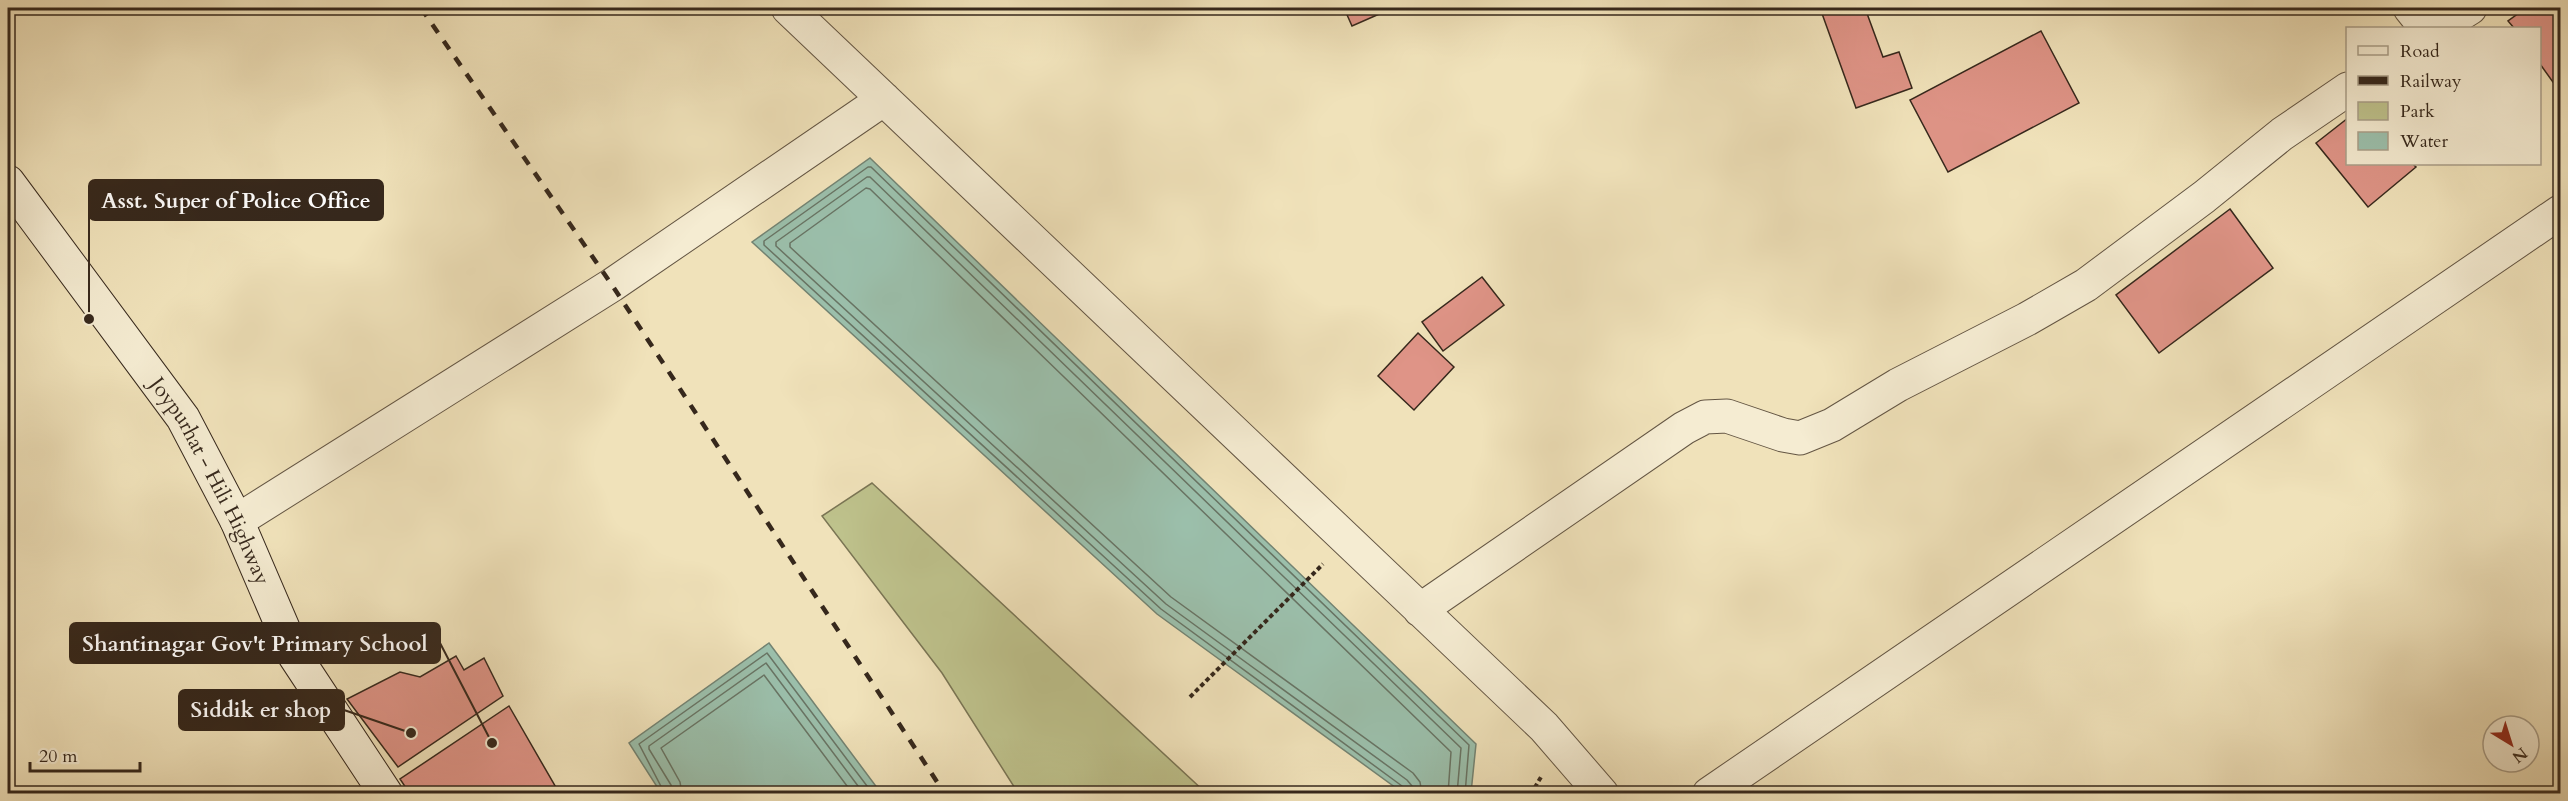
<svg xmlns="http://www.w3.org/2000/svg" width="2568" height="801" font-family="Cardo,serif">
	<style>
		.green { fill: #bec28c; stroke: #7a7554; stroke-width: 1.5 }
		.water { fill: #9bbfab; stroke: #738372; stroke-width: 1.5 }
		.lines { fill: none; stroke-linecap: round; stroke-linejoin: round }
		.shore { stroke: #687464; stroke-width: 1.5 }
		.building { fill: #df9487; stroke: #36281c; stroke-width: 1.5 }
		.minor-casing { stroke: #645644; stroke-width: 35 }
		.secondary-casing { stroke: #36281c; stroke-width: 35 }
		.path { stroke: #36281c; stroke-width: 4; stroke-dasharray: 4.5 3; stroke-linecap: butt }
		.minor { stroke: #f5ecd2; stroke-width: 33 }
		.secondary { stroke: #f5ecd2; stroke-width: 33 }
		.rail { stroke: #36281c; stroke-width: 4.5; stroke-dasharray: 10 10; stroke-linecap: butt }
		.labels { text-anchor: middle; stroke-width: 4.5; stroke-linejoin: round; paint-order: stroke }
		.street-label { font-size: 21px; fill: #36281c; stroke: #f5ecd2 }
		.leader { fill: none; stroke: #36281c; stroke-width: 2 }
		.callout-dot { fill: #36281c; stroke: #f5ecd2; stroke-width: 2 }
		.callout { fill: #36281c; stroke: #36281c; stroke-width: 2 }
		.callout-label { font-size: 22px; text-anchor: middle; font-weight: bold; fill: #fff }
	</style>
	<rect width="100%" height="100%" fill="#f0e2ba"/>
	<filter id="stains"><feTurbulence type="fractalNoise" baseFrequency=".00333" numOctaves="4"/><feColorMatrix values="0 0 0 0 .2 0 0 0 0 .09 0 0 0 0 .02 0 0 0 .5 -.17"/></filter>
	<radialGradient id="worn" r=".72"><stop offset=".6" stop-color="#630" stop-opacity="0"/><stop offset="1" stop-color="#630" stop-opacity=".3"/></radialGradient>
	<path class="green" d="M 872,483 L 1206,793 L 1018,793 L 942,673 L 822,516 Z"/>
	<path class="water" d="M 870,158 L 1476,744 L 1471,793 L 1403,793 L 1157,614 L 752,242 Z
		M 769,643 L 881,793 L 661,793 L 629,743 Z"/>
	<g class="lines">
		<path class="shore" d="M 665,794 L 639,744 L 767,653 L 873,794
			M 673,794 L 671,785 L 649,749 L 649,746 L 766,663 L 864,794
			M 682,794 L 680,782 L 661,748 L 764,675 L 853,794
			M 1405,794 L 1402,786 L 1161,609 L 764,245 L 764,241 L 868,167 L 871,167 L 1469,745 L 1465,794
			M 1413,794 L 1412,786 L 1407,780 L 1166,604 L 776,246 L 776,242 L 867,177 L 870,177 L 1461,748 L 1457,794
			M 1422,794 L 1420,782 L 1413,773 L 1171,597 L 790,247 L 790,243 L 866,188 L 870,189 L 1451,752 L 1448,794"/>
	</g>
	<path class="building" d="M 1344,8 L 1393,8 L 1352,26 Z
		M 1820,8 L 1865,8 L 1883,57 L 1899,52 L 1912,88 L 1856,108 Z
		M 2526,8 L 2560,8 L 2560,81 L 2555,85 L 2540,64 L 2540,28 L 2514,28 L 2508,21 Z
		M 2041,31 L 2079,103 L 1948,172 L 1910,100 Z
		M 2348,118 L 2348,164 L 2413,164 L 2416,167 L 2368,207 L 2316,143 Z
		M 2230,209 L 2273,268 L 2159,353 L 2116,295 Z
		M 1482,277 L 1504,305 L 1443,351 L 1422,322 Z
		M 1418,333 L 1454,367 L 1414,410 L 1378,376 Z
		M 456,656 L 464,670 L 484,658 L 503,696 L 398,767 L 347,699 L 400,672 L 420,677 Z
		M 509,706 L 558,791 L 555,794 L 410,794 L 400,779 Z"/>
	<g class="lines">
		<defs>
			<path id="minor" d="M 788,8 L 1544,727 L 1602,794
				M 2410,8 L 2426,28
				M 2438,28 L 2470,8
				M 237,521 L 612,285 L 884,99
				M 1420,610 L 1684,428 L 1705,417 L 1727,416 L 1783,435 L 1800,438 L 1832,425 L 1898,385 L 2027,319 L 2086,285 L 2204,197 L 2282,134 L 2348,89
				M 1709,794 L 2560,212"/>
			<g id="secondary">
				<path id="s1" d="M 8,182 L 183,418 L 237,521 L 295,656 L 386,794"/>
			</g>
		</defs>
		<use href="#minor" class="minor-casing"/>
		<use href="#secondary" class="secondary-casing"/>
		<path class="path" d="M 1190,697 L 1323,564
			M 1531,794 L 1541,777"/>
		<use href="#minor" class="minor"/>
		<use href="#secondary" class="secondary"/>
		<path class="rail" d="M 421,8 L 612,285 L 945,794"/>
	</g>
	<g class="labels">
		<g class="street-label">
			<text dy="7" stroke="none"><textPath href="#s1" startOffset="362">Joypurhat - Hili Highway</textPath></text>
		</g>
	</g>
	<path class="leader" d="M89 319L89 200M492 743L440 643M411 733L344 710"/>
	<g class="callout-dot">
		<circle cx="89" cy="319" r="6"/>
		<circle cx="492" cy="743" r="6"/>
		<circle cx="411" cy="733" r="6"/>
	</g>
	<g class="callout">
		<rect x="89" y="180" width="294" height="40" rx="6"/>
		<rect x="70" y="623" width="370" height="40" rx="6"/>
		<rect x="179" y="690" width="165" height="40" rx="6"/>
	</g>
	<g class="callout-label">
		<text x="236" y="208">Asst. Super of Police Office</text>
		<text x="255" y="651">Shantinagar Gov't Primary School</text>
		<text x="261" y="717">Siddik er shop</text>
	</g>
	<rect width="2568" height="801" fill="none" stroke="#f0e2ba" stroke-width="30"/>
	<rect x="9" y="9" width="2550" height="783" fill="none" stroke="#36281c" stroke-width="3"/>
	<rect x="15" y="15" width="2538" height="771" fill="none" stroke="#36281c" stroke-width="1.5"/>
	<rect x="2346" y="27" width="195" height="138" fill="#f5ecd2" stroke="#a99e89" stroke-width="1.5"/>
	<rect x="2358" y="46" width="30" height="9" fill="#f5ecd2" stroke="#a99e89" stroke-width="1.5"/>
	<text x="2400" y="57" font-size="18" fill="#36281c">Road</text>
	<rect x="2358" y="76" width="30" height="9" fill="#36281c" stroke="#a99e89" stroke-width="1.5"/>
	<text x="2400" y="87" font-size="18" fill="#36281c">Railway</text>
	<rect x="2358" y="102" width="30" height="18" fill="#bec28c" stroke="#a99e89" stroke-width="1.5"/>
	<text x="2400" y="117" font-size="18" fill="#36281c">Park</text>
	<rect x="2358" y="132" width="30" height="18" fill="#9bbfab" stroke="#a99e89" stroke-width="1.5"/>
	<text x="2400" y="147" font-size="18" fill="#36281c">Water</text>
	<g transform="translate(2511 744) rotate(142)"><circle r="28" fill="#f5ecd2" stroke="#a99e89" stroke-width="1.5"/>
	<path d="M0-4.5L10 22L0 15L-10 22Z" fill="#8f2418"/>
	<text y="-9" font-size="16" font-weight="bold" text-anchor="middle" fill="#36281c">N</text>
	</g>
	<path d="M30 762v9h110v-9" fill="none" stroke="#36281c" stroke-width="3"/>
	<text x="39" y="762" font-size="18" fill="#36281c" stroke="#f5ecd2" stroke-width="4.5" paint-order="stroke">20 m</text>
	<rect width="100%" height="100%" filter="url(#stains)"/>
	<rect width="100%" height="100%" fill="url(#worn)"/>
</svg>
